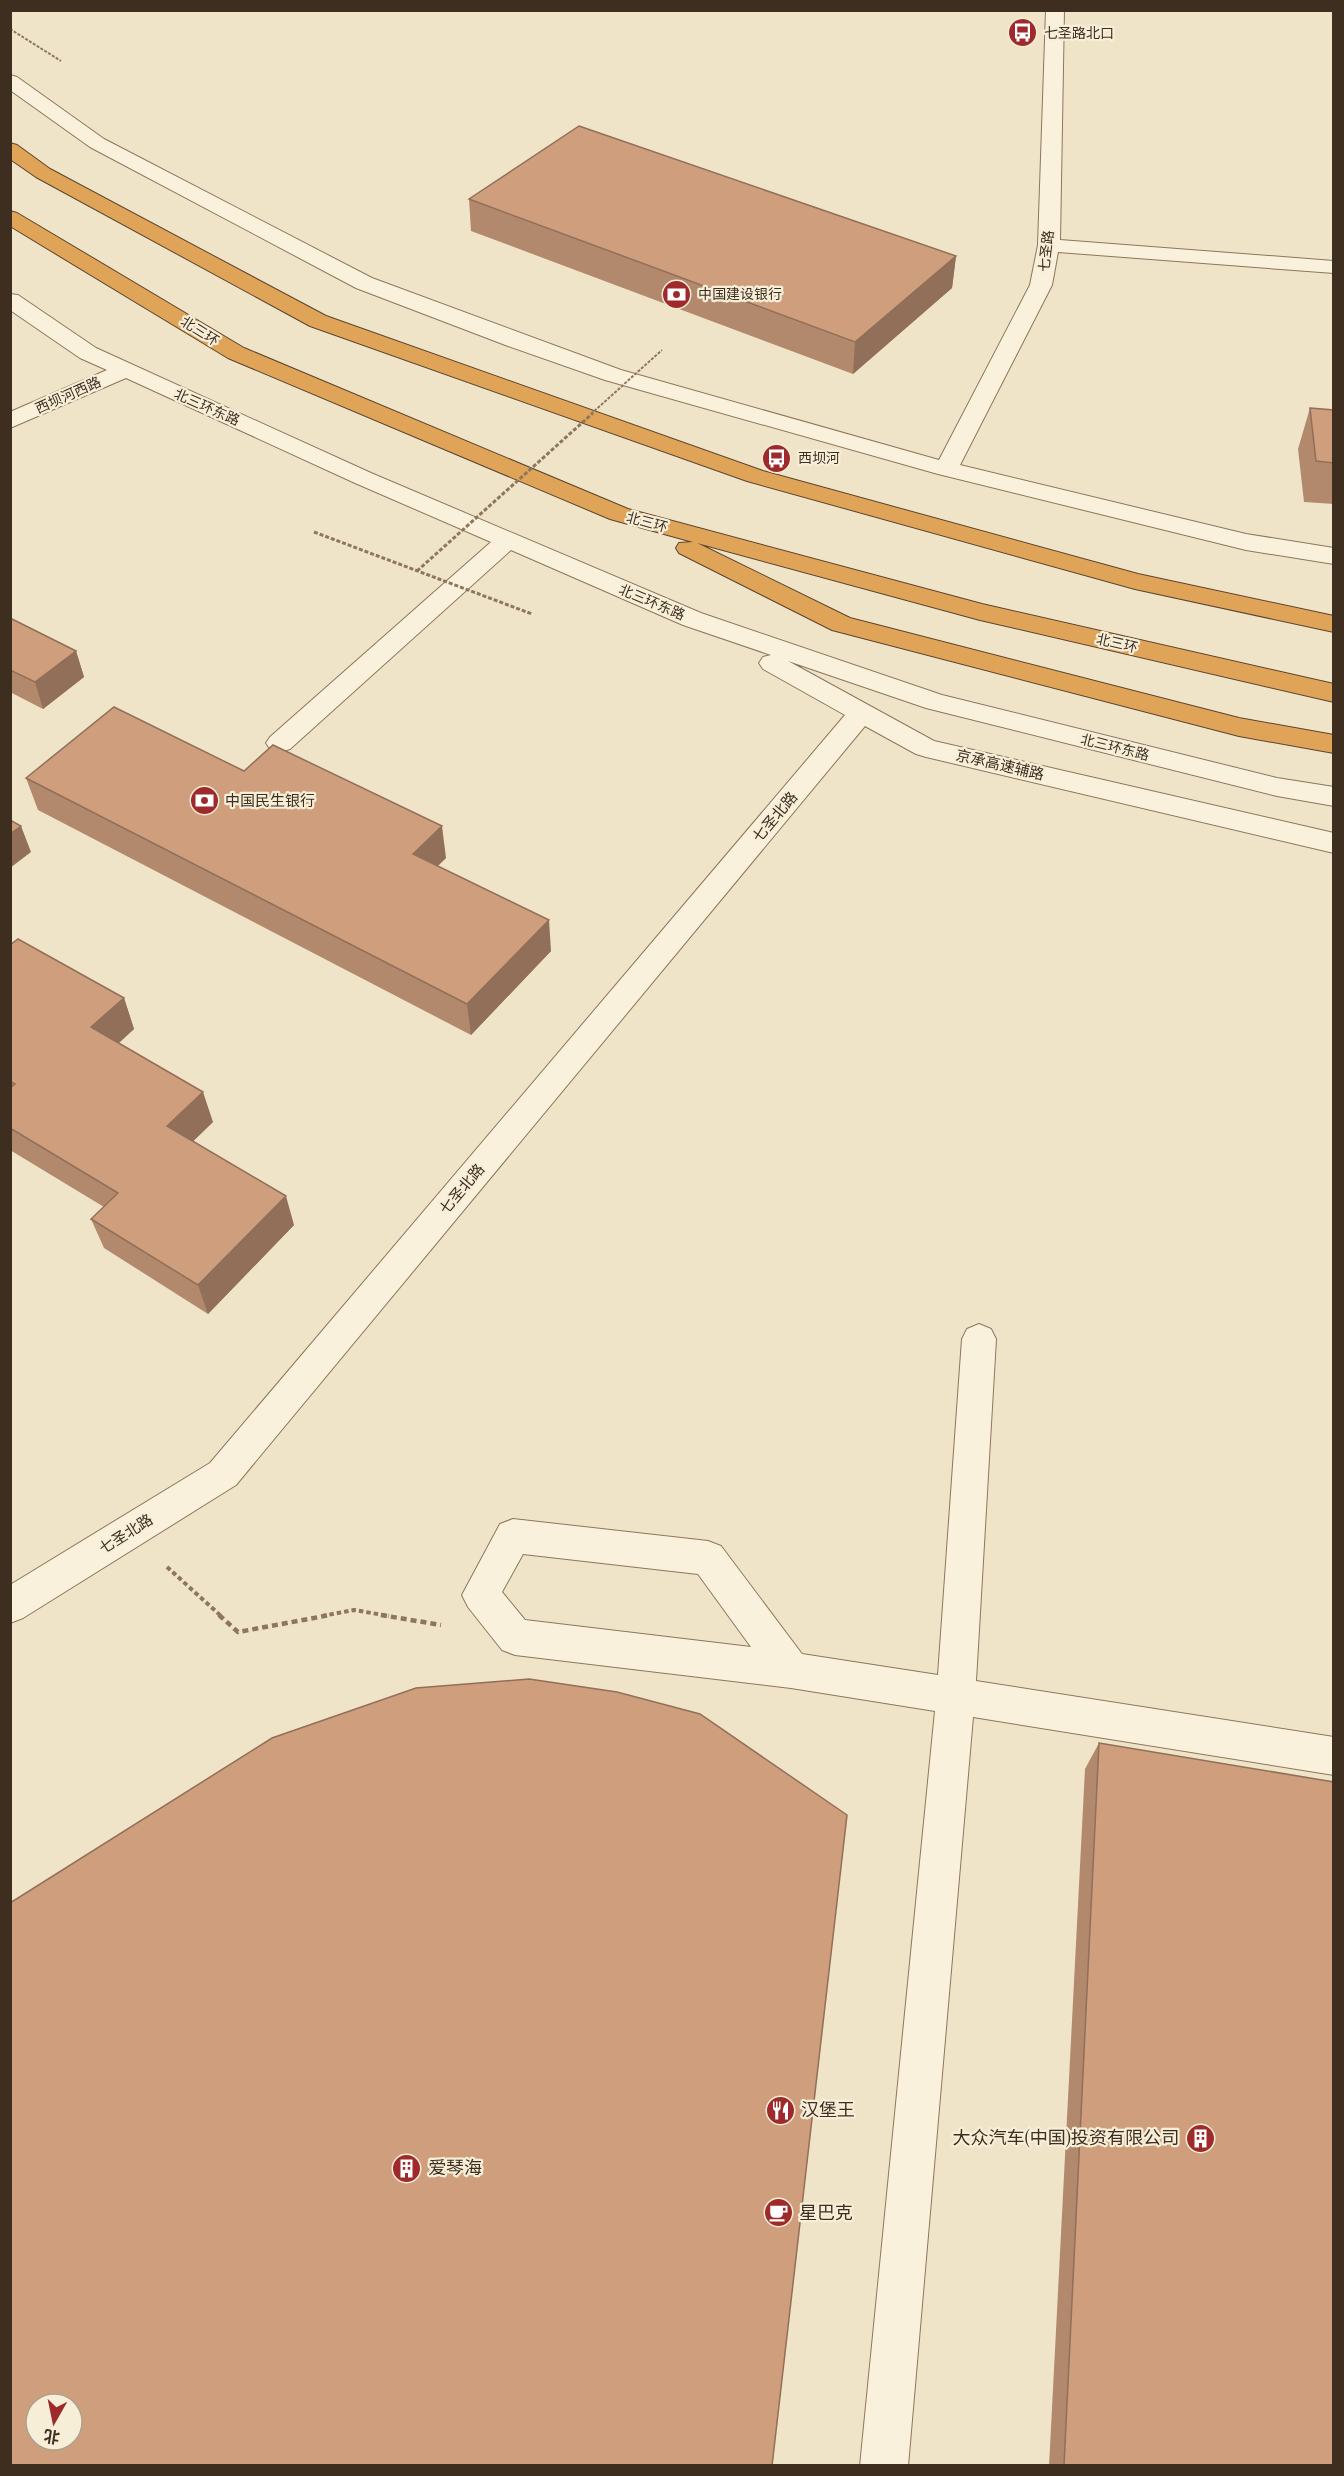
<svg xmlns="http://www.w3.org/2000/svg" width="1344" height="2476" font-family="'Playfair Display','Noto Sans SC',serif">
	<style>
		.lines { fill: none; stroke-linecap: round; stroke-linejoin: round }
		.minor-casing { stroke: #8d765c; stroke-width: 2 }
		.highway-casing { stroke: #5b4430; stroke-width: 2 }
		.path-far2 { stroke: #8d765c; stroke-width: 2; stroke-dasharray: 3 1.5; stroke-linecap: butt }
		.path-far1 { stroke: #8d765c; stroke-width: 4; stroke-dasharray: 4.5 3; stroke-linecap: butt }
		.path { stroke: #8d765c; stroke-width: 4.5; stroke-dasharray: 6 4; stroke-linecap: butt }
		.minor { fill: #faf1dc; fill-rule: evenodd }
		.highway { fill: #e0a458; fill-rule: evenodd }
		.path-bridge-far1 { stroke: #8d765c; stroke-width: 2; stroke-dasharray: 3 1.5; stroke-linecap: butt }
		.path-bridge { stroke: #8d765c; stroke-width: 3; stroke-dasharray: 4 2; stroke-linecap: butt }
		.wall { fill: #b2896c }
		.shaded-wall { fill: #916f58 }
		.building { fill: #cf9f7d; stroke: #916f58; stroke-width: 1.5; fill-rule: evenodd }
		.labels { text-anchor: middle; stroke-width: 4.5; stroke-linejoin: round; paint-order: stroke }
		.far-poi-label { font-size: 14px; fill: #3d2e20; stroke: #f7eed8; text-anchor: start }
		.far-street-label { font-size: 14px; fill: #3d2e20; stroke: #f7eed8 }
		.street-label { font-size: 15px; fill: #3d2e20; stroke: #f7eed8 }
		.poi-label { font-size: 15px; fill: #3d2e20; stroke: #f7eed8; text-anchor: start }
		.near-poi-label { font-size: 18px; fill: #3d2e20; stroke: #f7eed8; text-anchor: start }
	</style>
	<rect width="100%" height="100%" fill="#f0e4c8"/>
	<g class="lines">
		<defs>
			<path id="minor" d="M 1046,10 L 1064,10 L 1060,240 L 1334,261 L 1334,273 L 1058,252 L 1052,285 L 960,465 L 1246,534 L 1334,548 L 1334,564 L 1246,550 L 938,474 L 605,380 L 508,346 L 356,288 L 90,147 L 10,90 L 10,75 L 17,77 L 104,139 L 372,278 L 621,370 L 939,460 L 1030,285 L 1038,245 Z
				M 10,294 L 18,295 L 96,348 L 371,473 L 701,613 L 942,695 L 1277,778 L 1334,787 L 1334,806 L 1277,796 L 926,708 L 788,661 L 934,741 L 1334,833 L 1334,853 L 926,757 L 916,754 L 865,726 L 236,1485 L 23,1618 L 10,1623 L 10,1585 L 210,1463 L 845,715 L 763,669 L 759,663 L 763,657 L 771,655 L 683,625 L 511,550 L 290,749 L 280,752 L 270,749 L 266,743 L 270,737 L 491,542 L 355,483 L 126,378 L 10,428 L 10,412 L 107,370 L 80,358 L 10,310 Z
				M 979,1324 L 991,1329 L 996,1339 L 976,1681 L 1334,1737 L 1334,1775 L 973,1717 L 908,2466 L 860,2466 L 935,1711 L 791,1688 L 515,1655 L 502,1650 L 468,1607 L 462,1595 L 500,1524 L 513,1519 L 708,1541 L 721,1546 L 802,1654 L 938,1675 L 962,1339 L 967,1329 ZM 523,1554 L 698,1574 L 751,1647 L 525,1620 L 502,1592 Z"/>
			<path id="highway" d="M 10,143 L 17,145 L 50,169 L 326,316 L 763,471 L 1138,574 L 1334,616 L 1334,632 L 1135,589 L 747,481 L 310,326 L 36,177 L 10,159 Z
				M 10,211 L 17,213 L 244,348 L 628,509 L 982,604 L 1334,684 L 1334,702 L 980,620 L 697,543 L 850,618 L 1239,718 L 1334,735 L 1334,753 L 1239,736 L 832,630 L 679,553 L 676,548 L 679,543 L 693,542 L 610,519 L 228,358 L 10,226 Z"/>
		</defs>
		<use href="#minor" class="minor-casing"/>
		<use href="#highway" class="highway-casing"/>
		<path class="path-far2" d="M 10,29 L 61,61"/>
		<path class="path-far1" d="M 167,1567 L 221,1616
			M 322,1616 L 354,1610 L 389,1616"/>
		<path class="path" d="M 219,1615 L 238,1632 L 330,1615
			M 381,1615 L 441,1625"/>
		<use href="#minor" class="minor"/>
		<use href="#highway" class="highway"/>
		<path class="path-bridge-far1" d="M 591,414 L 662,350"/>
		<path class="path-bridge" d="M 314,532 L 532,614
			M 417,571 L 593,413"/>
	</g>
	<path class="wall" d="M 469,199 L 956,256 L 952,288 L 853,374 L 471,231 Z
		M 1310,408 L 1334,410 L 1334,504 L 1304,502 L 1298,449 Z
		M 10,618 L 76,651 L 84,677 L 43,709 L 10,692 Z
		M 244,771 L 446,858 L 438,866 L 551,951 L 471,1035 L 38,810 L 26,778 Z
		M 10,945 L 124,998 L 134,1029 L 119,1043 L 213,1122 L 193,1141 L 294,1225 L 208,1314 L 104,1248 L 91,1219 L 104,1207 L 10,1150 Z
		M 1099,1743 L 1334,2466 L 1049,2466 L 1085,1769 Z"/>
	<path class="shaded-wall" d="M 956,256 L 952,288 L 853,374 L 855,342 Z
		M 76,651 L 84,677 L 43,709 L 35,682 Z
		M 21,826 L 31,852 L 10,868 L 10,834 Z
		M 442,826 L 446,858 L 417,885 L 413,854 Z
		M 549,920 L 551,951 L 471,1035 L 467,1004 Z
		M 124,998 L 134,1029 L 102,1058 L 91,1027 Z
		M 203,1092 L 213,1122 L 178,1156 L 167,1126 Z
		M 286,1196 L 294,1225 L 208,1314 L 198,1285 Z"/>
	<path class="building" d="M 579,126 L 956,256 L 855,342 L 469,199 Z
		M 1310,408 L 1334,410 L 1334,463 L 1316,461 Z
		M 10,618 L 76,651 L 35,682 L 10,670 Z
		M 114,707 L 244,771 L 273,745 L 442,826 L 413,854 L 549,920 L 467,1004 L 26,778 Z
		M 10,820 L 21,826 L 10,834 Z
		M 18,939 L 124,998 L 91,1027 L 203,1092 L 167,1126 L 286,1196 L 198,1285 L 91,1219 L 118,1193 L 10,1128 L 10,1088 L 15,1084 L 10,1081 L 10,945 Z
		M 529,1679 L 617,1692 L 700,1714 L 847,1815 L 772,2466 L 10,2466 L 10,1903 L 272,1738 L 416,1688 ZM 36,2404 L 72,2404 L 72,2440 L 36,2440 Z
		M 1099,1743 L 1334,1782 L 1334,2466 L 1064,2466 Z"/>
	<defs>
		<symbol id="bus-disc" viewBox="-11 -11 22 22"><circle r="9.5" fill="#9e2a2b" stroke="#f7eed8"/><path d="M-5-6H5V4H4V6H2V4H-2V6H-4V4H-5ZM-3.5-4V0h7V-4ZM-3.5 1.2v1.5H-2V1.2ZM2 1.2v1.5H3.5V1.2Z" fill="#fff"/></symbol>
		<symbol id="bank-disc" viewBox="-11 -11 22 22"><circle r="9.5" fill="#9e2a2b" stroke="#f7eed8"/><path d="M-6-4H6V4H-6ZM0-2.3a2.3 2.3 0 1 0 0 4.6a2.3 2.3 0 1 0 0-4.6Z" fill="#fff"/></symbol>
		<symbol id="restaurant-disc" viewBox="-11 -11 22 22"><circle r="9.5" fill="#9e2a2b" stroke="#f7eed8"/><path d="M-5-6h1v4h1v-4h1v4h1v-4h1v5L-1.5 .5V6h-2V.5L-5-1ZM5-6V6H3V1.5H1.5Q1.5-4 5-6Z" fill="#fff"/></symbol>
		<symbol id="building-disc" viewBox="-11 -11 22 22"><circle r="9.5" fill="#9e2a2b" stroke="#f7eed8"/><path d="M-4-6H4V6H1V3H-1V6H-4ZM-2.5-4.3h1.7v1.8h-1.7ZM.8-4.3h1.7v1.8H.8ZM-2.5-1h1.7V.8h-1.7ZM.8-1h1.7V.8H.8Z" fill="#fff"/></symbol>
		<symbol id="cafe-disc" viewBox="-11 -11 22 22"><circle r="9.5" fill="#9e2a2b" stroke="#f7eed8"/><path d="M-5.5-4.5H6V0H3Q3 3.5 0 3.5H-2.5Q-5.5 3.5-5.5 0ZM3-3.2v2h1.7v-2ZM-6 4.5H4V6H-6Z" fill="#fff"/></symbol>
	</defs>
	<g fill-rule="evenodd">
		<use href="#bus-disc" x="1006" y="16" width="33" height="33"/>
		<use href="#bank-disc" x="660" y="278" width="33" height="33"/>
		<use href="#bus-disc" x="760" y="442" width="33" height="33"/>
		<use href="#bank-disc" x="188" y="784" width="33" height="33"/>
		<use href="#restaurant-disc" x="764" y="2094" width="33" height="33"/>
		<use href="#building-disc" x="1184" y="2122" width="33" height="33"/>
		<use href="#building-disc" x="390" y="2152" width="33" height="33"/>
		<use href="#cafe-disc" x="762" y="2196" width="33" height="33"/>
	</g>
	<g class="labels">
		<g class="far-poi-label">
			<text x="1044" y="38">七圣路北口</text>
			<text x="698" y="299">中国建设银行</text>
			<text x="798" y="463">西坝河</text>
		</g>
		<g class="far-street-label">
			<text transform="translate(1046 251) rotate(-83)" y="5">七圣路</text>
			<text transform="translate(200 331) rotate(32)" y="5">北三环</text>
			<text transform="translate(68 395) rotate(-24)" y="5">西坝河西路</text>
			<text transform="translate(207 407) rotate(24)" y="5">北三环东路</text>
			<text transform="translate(647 522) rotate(15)" y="5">北三环</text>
			<text transform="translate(652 602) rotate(23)" y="5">北三环东路</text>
			<text transform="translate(1117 643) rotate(13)" y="5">北三环</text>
			<text transform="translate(1115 747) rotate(14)" y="5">北三环东路</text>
		</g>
		<g class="street-label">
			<text transform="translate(1000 765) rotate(13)" y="5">京承高速辅路</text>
			<text transform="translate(775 817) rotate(-50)" y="5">七圣北路</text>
			<text transform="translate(462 1189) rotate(-50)" y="5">七圣北路</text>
			<text transform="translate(126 1534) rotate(-32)" y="5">七圣北路</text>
		</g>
		<g class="poi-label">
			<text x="225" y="806">中国民生银行</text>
		</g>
		<g class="near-poi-label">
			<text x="801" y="2116">汉堡王</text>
			<text x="1179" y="2144" text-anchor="end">大众汽车(中国)投资有限公司</text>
			<text x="428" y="2174">爱琴海</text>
			<text x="799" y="2219">星巴克</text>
		</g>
	</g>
	<rect width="1344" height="2476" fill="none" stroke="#3d2e20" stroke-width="24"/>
	<g transform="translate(54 2422) rotate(189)"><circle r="28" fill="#f7eed8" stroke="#ada18e" stroke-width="1.5"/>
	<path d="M0-4.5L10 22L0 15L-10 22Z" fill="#9e2a2b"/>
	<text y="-9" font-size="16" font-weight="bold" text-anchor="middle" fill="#3d2e20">北</text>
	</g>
</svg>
